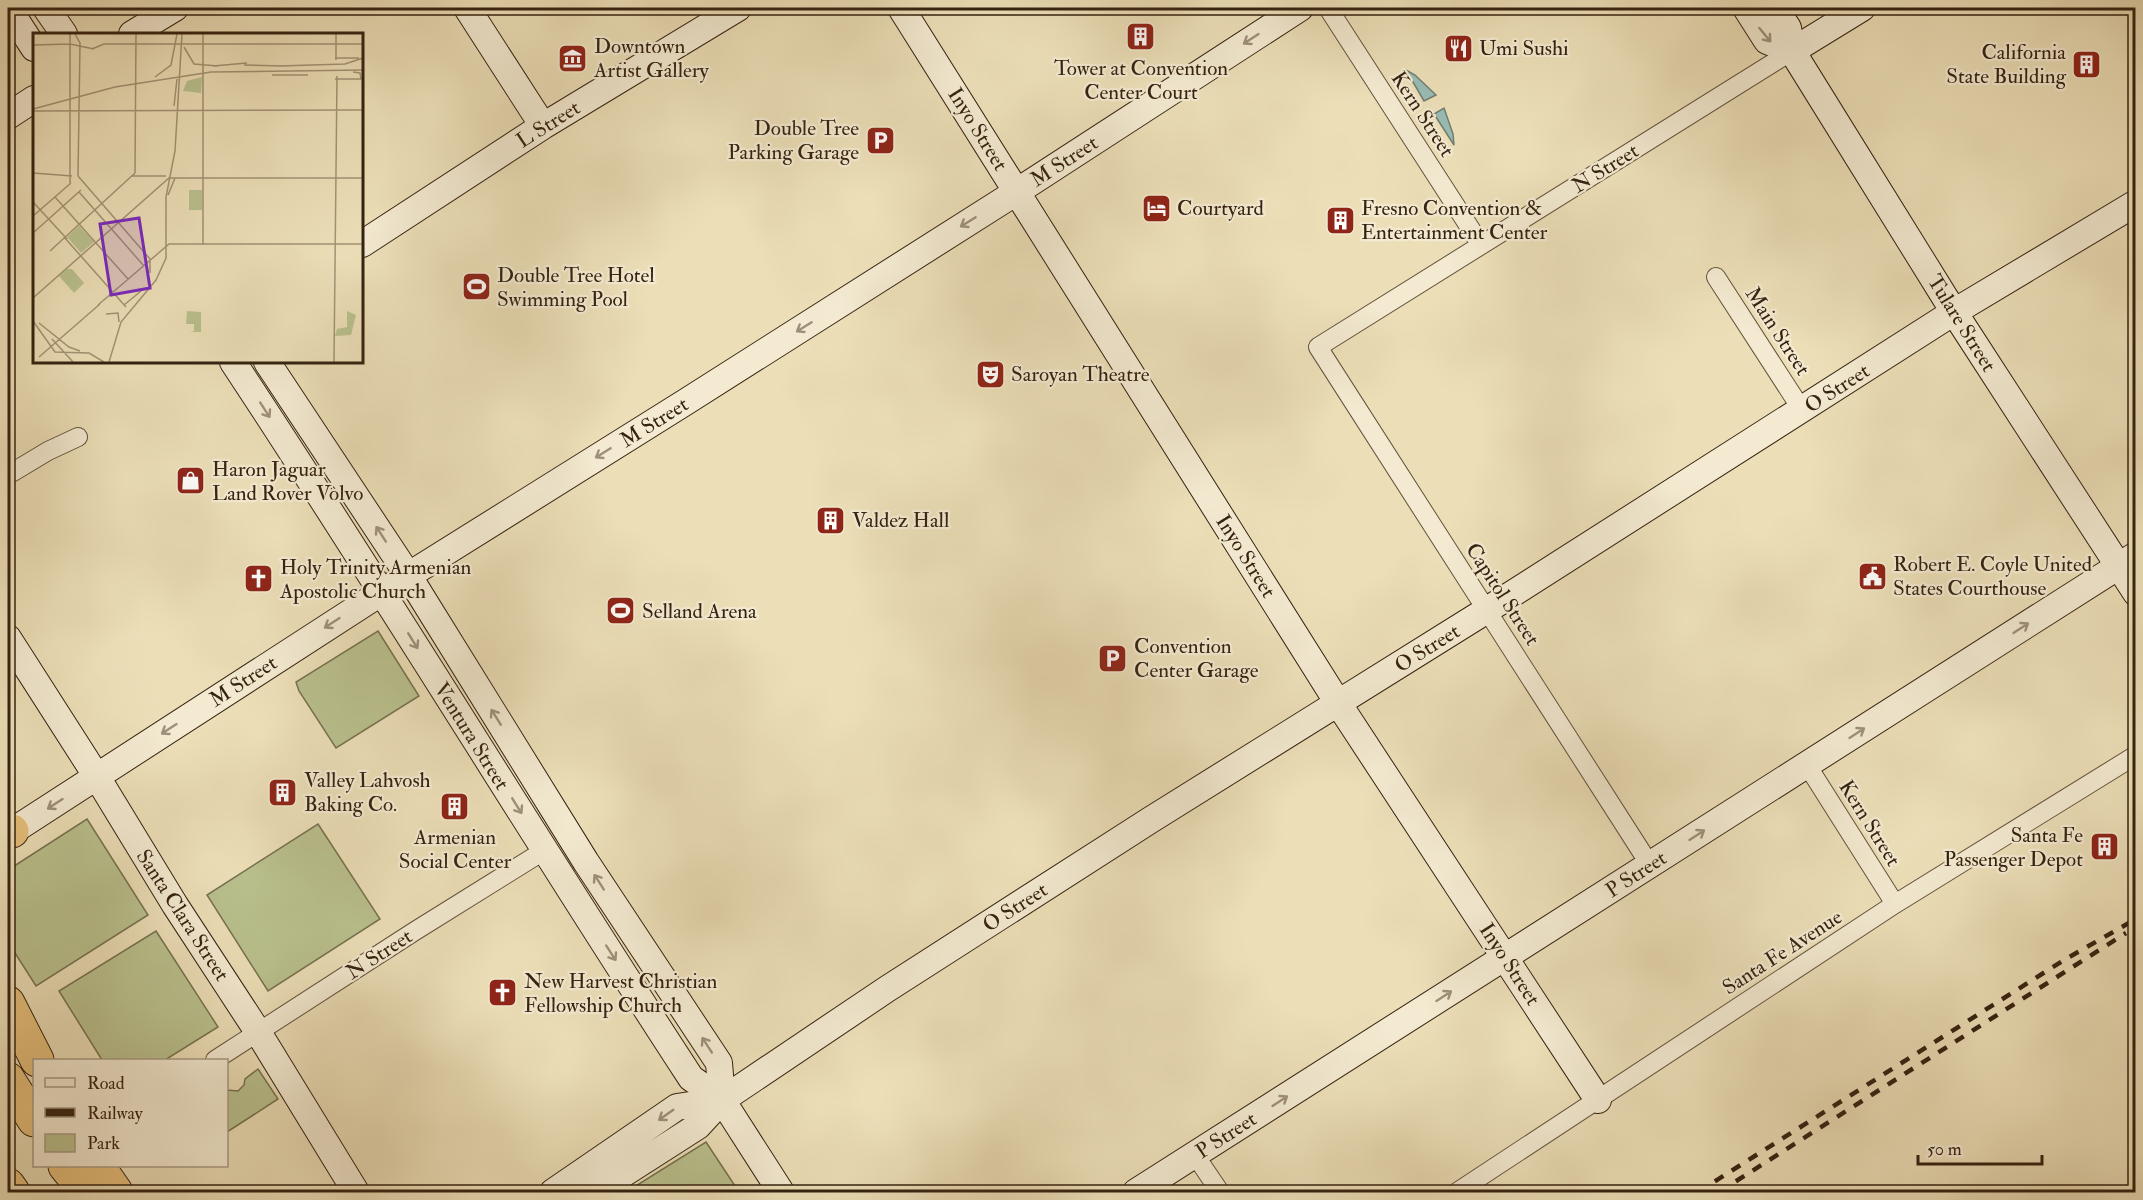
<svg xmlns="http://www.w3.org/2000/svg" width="2143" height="1200" font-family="'IM FELL Double Pica',serif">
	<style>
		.green { fill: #b9c18e; stroke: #777250; stroke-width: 1.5 }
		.water { fill: #99bcb4; stroke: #717e73; stroke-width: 1.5 }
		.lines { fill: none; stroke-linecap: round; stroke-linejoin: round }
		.street-casing { stroke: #63513b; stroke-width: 20 }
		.secondary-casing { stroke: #352211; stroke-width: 28 }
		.highway-casing { stroke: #352211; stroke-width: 35 }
		.street { stroke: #f3ead1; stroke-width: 18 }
		.secondary { stroke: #f3ead1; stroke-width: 26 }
		.highway { stroke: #e6c07c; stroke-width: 33 }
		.rail { stroke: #352211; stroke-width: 4.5; stroke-dasharray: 10 10; stroke-linecap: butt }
		.oneway { stroke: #9e907b }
		.labels { text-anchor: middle; stroke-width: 4.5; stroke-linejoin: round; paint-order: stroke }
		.poi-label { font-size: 21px; fill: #352211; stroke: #f3ead1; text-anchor: start }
		.street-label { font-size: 21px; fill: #352211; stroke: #f3ead1 }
		.inset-road { fill: none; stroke: #a39375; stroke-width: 1.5 }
		.view { fill: #7b2cbf; fill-opacity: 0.15; stroke: #7b2cbf; stroke-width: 3 }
		.inset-edge { fill: none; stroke: #352211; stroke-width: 3 }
	</style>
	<rect width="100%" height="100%" fill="#ecdfb8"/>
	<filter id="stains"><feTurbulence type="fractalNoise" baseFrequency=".00333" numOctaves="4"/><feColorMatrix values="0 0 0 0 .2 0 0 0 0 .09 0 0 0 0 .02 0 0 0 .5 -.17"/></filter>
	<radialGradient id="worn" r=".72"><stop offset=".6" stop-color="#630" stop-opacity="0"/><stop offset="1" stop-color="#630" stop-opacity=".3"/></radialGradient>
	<path class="green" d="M 378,631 L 419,696 L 336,748 L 299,691 L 296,682 Z
		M 87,819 L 148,915 L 36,986 L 8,942 L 8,870 Z
		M 318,824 L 380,919 L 268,991 L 207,895 Z
		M 156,931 L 218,1027 L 165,1060 L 102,1060 L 59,991 Z
		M 258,1069 L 278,1099 L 227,1132 L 227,1090 L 238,1091 L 244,1085 L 245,1079 Z
		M 706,1142 L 739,1192 L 626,1192 Z"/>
	<path class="water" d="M 1406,70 L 1415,75 L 1436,95 L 1424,101 Z
		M 1444,108 L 1453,134 L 1454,145 L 1434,114 Z
		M 478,277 L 485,281 L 486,289 L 472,297 L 465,285 Z"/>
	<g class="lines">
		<defs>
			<path id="street" d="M 1328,8 L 1481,245
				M 1716,277 L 1802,410
				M 8,475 L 48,451 L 78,437
				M 1807,765 L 1895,904
				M 1650,865 L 1318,347 L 1792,51
				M 215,1060 L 415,931 L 545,850
				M 1195,1155 L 1220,1192
				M 1457,1192 L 1895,904 L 2136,755"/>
			<path id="secondary" d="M 8,8 L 34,48
				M 46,8 L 64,34
				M 467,8 L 543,126
				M 901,8 L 1338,703 L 1598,1100
				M 1746,8 L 1767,41 L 1792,51
				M 1775,8 L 1788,28 L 1792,51 L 1954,312 L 2136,593
				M 132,34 L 175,8
				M 1792,51 L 1862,8
				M 8,116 L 34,99
				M 362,244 L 543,126 L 738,8
				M 233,362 C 389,598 536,841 691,1078 L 722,1100 L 781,1192
				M 267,362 L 408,575 L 586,862 L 719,1063 L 722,1100
				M 8,638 L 97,777 L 175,905 L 258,1032 L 356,1192
				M 8,834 L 382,592 L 684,403 L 1018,191 L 1300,8
				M 553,1192 L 677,1107 L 722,1100
				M 595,1192 L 698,1126 L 722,1100 L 887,989 L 1152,819 L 1487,610 L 1954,312 L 2136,203
				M 1136,1192 L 2136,555"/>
			<path id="highway" d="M 8,832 L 12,831
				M 8,1003 L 37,1060
				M 8,1079 L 34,1120
				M 65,1166 L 86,1192
				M 98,1166 L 116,1192
				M 8,1185 L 13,1192"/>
		</defs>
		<use href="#street" class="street-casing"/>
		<use href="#secondary" class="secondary-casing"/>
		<use href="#highway" class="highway-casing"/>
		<use href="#street" class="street"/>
		<use href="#secondary" class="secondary"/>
		<use href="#highway" class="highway"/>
		<path class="rail" d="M 1698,1192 L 2064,960 L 2136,919
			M 1719,1192 L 2126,933"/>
	</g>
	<defs><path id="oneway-shaft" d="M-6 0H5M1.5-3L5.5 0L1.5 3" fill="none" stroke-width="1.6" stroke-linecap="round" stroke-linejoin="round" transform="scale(1.5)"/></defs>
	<g class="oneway">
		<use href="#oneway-shaft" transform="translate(1765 35) rotate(51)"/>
		<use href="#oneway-shaft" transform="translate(1251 39) rotate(147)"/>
		<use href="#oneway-shaft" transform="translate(968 222) rotate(148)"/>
		<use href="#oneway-shaft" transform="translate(804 327) rotate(148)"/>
		<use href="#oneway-shaft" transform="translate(265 410) rotate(57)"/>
		<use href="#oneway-shaft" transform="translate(603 453) rotate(148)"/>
		<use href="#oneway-shaft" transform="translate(381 534) rotate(-123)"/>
		<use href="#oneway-shaft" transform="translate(332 623) rotate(147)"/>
		<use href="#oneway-shaft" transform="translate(2021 628) rotate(-33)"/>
		<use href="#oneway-shaft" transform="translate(413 641) rotate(58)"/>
		<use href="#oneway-shaft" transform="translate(496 717) rotate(-122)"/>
		<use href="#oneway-shaft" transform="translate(169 729) rotate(147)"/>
		<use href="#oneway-shaft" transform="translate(1857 733) rotate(-33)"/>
		<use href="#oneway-shaft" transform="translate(55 804) rotate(147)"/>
		<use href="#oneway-shaft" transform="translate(517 806) rotate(58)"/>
		<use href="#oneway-shaft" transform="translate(1697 835) rotate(-33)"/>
		<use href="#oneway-shaft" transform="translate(599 882) rotate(-123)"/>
		<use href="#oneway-shaft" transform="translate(611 953) rotate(57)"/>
		<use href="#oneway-shaft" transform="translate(1444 996) rotate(-33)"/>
		<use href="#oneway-shaft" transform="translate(707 1045) rotate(-123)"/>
		<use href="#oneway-shaft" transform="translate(1280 1101) rotate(-33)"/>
		<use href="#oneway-shaft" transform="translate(666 1115) rotate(145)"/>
	</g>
	<defs>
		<symbol id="building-square" viewBox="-11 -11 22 22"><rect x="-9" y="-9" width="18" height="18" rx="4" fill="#8f2418" stroke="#f3ead1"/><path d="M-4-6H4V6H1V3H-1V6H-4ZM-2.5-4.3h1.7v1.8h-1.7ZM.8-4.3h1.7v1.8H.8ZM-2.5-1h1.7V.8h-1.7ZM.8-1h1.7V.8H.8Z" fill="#fff"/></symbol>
		<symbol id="restaurant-square" viewBox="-11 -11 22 22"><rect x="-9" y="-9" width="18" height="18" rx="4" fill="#8f2418" stroke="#f3ead1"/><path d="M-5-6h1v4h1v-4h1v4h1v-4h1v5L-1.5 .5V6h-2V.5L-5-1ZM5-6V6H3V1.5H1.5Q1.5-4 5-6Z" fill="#fff"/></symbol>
		<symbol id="museum-square" viewBox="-11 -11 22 22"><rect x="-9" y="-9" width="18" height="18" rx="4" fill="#8f2418" stroke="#f3ead1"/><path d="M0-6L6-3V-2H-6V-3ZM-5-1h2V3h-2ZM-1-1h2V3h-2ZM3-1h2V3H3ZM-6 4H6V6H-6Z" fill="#fff"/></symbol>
		<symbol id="parking-square" viewBox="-11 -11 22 22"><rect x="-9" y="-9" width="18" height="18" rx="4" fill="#8f2418" stroke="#f3ead1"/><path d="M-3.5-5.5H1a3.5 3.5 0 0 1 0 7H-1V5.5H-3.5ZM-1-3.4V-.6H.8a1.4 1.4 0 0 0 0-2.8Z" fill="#fff"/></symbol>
		<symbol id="hotel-square" viewBox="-11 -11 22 22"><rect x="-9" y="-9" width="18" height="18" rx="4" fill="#8f2418" stroke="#f3ead1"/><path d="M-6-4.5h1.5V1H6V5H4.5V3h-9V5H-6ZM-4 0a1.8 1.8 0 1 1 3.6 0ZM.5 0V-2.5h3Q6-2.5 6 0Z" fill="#fff"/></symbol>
		<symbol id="stadium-square" viewBox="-11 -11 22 22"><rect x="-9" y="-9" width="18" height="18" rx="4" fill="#8f2418" stroke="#f3ead1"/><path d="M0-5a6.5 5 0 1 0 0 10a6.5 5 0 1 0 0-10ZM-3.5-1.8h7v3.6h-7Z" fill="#fff"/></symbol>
		<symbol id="theatre-square" viewBox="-11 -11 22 22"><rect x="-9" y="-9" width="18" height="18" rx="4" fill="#8f2418" stroke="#f3ead1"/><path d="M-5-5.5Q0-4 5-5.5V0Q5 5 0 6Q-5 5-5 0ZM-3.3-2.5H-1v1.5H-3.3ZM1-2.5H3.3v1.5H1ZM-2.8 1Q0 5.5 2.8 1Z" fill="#fff"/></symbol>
		<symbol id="shop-square" viewBox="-11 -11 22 22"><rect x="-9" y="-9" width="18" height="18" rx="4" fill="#8f2418" stroke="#f3ead1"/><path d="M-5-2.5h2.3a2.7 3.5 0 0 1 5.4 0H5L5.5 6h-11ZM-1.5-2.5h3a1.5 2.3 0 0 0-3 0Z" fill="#fff"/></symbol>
		<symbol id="civic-square" viewBox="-11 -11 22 22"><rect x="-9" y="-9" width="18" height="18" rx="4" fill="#8f2418" stroke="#f3ead1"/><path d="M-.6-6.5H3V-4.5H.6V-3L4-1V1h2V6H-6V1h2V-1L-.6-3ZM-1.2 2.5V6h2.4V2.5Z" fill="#fff"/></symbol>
		<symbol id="church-square" viewBox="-11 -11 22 22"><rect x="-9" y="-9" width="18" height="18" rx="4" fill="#8f2418" stroke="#f3ead1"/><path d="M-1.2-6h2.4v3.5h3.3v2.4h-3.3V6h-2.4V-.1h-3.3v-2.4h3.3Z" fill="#fff"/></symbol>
	</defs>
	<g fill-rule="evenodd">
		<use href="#building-square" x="1124" y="20" width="33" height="33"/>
		<use href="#restaurant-square" x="1442" y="32" width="33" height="33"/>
		<use href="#museum-square" x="556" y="42" width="33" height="33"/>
		<use href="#building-square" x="2070" y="48" width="33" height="33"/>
		<use href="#parking-square" x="864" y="124" width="33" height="33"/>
		<use href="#hotel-square" x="1140" y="192" width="33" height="33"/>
		<use href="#building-square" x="1324" y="204" width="33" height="33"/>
		<use href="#stadium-square" x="460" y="270" width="33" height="33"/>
		<use href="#theatre-square" x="974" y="358" width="33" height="33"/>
		<use href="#shop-square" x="174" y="464" width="33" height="33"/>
		<use href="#building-square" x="814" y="504" width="33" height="33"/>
		<use href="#civic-square" x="1856" y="560" width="33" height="33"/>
		<use href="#church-square" x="242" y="562" width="33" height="33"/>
		<use href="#stadium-square" x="604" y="594" width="33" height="33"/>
		<use href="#parking-square" x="1096" y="642" width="33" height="33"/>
		<use href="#building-square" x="266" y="776" width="33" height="33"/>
		<use href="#building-square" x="438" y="790" width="33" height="33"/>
		<use href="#building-square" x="2088" y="830" width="33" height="33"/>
		<use href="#church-square" x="486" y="976" width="33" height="33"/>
	</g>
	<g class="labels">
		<g class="poi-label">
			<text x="594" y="53">Downtown<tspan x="594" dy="24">Artist Gallery</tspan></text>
			<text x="1479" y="55">Umi Sushi</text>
			<text x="2066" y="59" text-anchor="end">California<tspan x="2066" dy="24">State Building</tspan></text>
			<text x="1141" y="75" text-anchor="middle">Tower at Convention<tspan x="1141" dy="24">Center Court</tspan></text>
			<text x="859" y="135" text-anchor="end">Double Tree<tspan x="859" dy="24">Parking Garage</tspan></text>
			<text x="1177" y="215">Courtyard</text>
			<text x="1361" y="215">Fresno Convention &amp;<tspan x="1361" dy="24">Entertainment Center</tspan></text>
			<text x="497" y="282">Double Tree Hotel<tspan x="497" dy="24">Swimming Pool</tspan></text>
			<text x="1011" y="381">Saroyan Theatre</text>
			<text x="212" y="476">Haron Jaguar<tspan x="212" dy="24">Land Rover Volvo</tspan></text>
			<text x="852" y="527">Valdez Hall</text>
			<text x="1893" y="571">Robert E. Coyle United<tspan x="1893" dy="24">States Courthouse</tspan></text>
			<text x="280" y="574">Holy Trinity Armenian<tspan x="280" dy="24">Apostolic Church</tspan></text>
			<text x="642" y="618">Selland Arena</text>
			<text x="1134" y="653">Convention<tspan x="1134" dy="24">Center Garage</tspan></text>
			<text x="304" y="787">Valley Lahvosh<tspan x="304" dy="24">Baking Co.</tspan></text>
			<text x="2083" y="842" text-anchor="end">Santa Fe<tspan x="2083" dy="24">Passenger Depot</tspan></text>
			<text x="455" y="844" text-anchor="middle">Armenian<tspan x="455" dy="24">Social Center</tspan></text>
			<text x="524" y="988">New Harvest Christian<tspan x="524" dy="24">Fellowship Church</tspan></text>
		</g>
		<g class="street-label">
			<text transform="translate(1423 114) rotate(57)" y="7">Kern Street</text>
			<text transform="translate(548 124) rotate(-32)" y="7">L Street</text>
			<text transform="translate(978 129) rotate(58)" y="7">Inyo Street</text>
			<text transform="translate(1064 161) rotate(-33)" y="7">M Street</text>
			<text transform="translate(1605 168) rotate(-32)" y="7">N Street</text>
			<text transform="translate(1962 323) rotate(58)" y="7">Tulare Street</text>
			<text transform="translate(1778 331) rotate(57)" y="7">Main Street</text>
			<text transform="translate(1837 388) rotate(-33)" y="7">O Street</text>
			<text transform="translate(654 422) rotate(-32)" y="7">M Street</text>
			<text transform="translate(1246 556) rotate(58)" y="7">Inyo Street</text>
			<text transform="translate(1503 594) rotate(57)" y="7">Capitol Street</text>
			<text transform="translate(1427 648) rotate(-32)" y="7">O Street</text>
			<text transform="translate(243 681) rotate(-33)" y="7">M Street</text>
			<text transform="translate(472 736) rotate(58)" y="7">Ventura Street</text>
			<text transform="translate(1870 823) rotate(58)" y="7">Kern Street</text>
			<text transform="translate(1636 874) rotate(-33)" y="7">P Street</text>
			<text transform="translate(1015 907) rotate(-33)" y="7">O Street</text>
			<text transform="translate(183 915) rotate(57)" y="7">Santa Clara Street</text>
			<text transform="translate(1782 952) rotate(-33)" y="7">Santa Fe Avenue</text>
			<text transform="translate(379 954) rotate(-33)" y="7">N Street</text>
			<text transform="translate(1510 964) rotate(57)" y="7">Inyo Street</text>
			<text transform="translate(1226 1135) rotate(-33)" y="7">P Street</text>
		</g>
	</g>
	<g transform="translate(33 33)">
		<rect width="330" height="330" fill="#ecdfb8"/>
		<path d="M 169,44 L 168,60 L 150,58 L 154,48 ZM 156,157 L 169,157 L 169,177 L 156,177 ZM 46,193 L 61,209 L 48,220 L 34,204 ZM 34,236 L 39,236 L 51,250 L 41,260 L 26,243 ZM 154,278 L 168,279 L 168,299 L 157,299 L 161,298 L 161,291 L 153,291 ZM 314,278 L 323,282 L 318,302 L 302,303 L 304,296 L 314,294 Z" fill="#b9c18e"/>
		<path class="inset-road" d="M 37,1 L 37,150M 42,1 L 47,10 L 45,143M 303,1 L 303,27M 0,12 L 37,11 L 61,16M 151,14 L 161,31 L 185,33M 59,16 L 71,11 L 330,11M 302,25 L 326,25M 211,32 L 250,33M 180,33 L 214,30M 246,33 L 312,31 L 330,25M 239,42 L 275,42M 122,44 L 138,32 L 144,1M 302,46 L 328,46 L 327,40 L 320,39M 141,73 L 144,46M 0,76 L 82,54 L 178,39 L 330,37M 1,78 L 330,77M 0,140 L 39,143M 45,143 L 117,226 L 117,240M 99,143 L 133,143M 46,159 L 111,233M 135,162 L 142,145M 22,164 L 95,246M 0,169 L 34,206M 0,183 L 38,150M 0,200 L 48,157M 31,204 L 93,274M 170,212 L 170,1M 17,218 L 102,140 L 103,1M 0,265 L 136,145 L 330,145M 65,272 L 136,211 L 330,211M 91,272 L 108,258M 73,281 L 85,280 L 86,289M 0,288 L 22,319 L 56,320 L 71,329M 6,290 L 36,314 L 47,318M 19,306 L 40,329M 6,324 L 67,271M 76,329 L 88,289 L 123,247 L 133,225 L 133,164 L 142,118 L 149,1M 301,329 L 304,43"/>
		<path class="view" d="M 106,185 L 117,255 L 78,262 L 67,191 Z"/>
		<rect width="330" height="330" class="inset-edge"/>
	</g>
	<rect width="2143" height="1200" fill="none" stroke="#ecdfb8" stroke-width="30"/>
	<rect x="9" y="9" width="2125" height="1182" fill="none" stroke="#352211" stroke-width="3"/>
	<rect x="15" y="15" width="2113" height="1170" fill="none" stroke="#352211" stroke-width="1.5"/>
	<rect x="33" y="1059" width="195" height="108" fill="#f3ead1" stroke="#a79a84" stroke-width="1.5"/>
	<rect x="45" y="1078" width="30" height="9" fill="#f3ead1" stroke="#a79a84" stroke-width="1.5"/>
	<text x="87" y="1089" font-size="18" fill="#352211">Road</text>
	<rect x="45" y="1108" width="30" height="9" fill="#352211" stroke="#a79a84" stroke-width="1.5"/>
	<text x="87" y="1119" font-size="18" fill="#352211">Railway</text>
	<rect x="45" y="1134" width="30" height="18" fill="#b9c18e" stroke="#a79a84" stroke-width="1.5"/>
	<text x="87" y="1149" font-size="18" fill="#352211">Park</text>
	<path d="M1918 1155v9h124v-9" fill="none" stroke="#352211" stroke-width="3"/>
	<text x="1927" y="1155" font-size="18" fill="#352211" stroke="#f3ead1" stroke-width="4.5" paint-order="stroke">50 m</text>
	<rect width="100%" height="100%" filter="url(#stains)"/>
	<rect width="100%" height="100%" fill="url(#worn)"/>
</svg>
